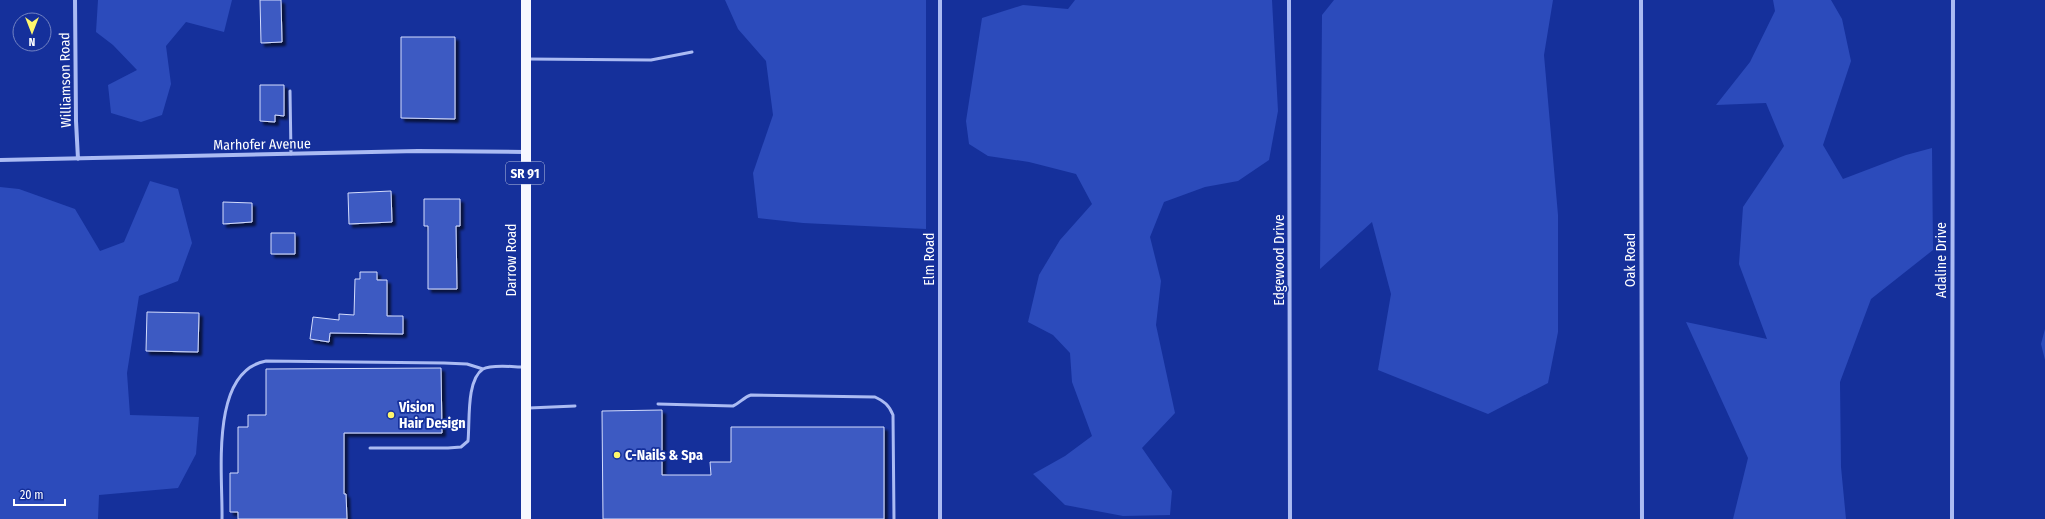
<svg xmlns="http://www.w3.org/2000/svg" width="2045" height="519" font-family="'Fira Sans Condensed',sans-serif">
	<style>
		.green { fill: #2c4bbb }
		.building { fill: #3e5ac2; stroke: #d3dcfd; filter: url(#shadow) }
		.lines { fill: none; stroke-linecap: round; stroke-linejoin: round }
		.service { stroke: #abbbf3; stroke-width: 3 }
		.minor { stroke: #abbbf3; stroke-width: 4 }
		.primary { stroke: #f7f8ff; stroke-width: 10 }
		.poi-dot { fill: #fff76d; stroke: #15309b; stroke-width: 1.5 }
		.labels { text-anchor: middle; stroke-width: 3.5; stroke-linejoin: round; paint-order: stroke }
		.shield { fill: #15309b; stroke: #b9c1e1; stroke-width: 1 }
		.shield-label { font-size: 13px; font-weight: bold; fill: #fff }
		.street-label { font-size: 14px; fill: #fff; stroke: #15309b }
		.poi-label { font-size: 14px; font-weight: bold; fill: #fff; stroke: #15309b; text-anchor: start }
	</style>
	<defs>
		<filter id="shadow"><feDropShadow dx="3.5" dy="3.5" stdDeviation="1" flood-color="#0009"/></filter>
	</defs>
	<rect width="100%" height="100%" fill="#15309b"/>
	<path class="green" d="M 98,0 L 232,0 L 224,32 L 186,22 L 166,46 L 171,84 L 162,115 L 141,122 L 111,113 L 108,85 L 137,70 L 113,45 L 96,32 Z
		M 725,0 L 926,0 L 926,229 L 803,223 L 758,218 L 753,173 L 773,115 L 766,61 L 738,29 Z
		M 1075,0 L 1272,0 L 1278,111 L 1269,160 L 1238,181 L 1205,187 L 1164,202 L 1150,237 L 1161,281 L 1156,325 L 1175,413 L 1142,448 L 1172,491 L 1170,515 L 1123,516 L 1065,505 L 1033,474 L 1065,456 L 1092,436 L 1072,382 L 1070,353 L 1053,335 L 1028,322 L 1039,275 L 1060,240 L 1092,204 L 1076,174 L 1029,162 L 988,156 L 969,144 L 966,121 L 982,18 L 1023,5 L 1068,9 Z
		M 1334,0 L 1553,0 L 1544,55 L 1558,215 L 1558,332 L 1548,383 L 1488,414 L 1378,370 L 1391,294 L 1372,222 L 1320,269 L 1322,15 Z
		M 1773,0 L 1831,0 L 1842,19 L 1851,61 L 1823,145 L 1843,179 L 1906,155 L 1932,148 L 1933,250 L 1871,299 L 1840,382 L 1841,467 L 1846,519 L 1733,519 L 1748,458 L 1686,322 L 1767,339 L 1739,264 L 1743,207 L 1784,146 L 1766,103 L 1716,105 L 1750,62 L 1775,11 Z
		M 150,181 L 178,189 L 192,243 L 178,281 L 139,296 L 127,373 L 130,415 L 199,417 L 196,454 L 178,488 L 99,495 L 98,519 L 0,519 L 0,187 L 19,189 L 75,209 L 100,251 L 124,242 Z
		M 2045,329 L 2045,360 L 2041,344 Z"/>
	<path class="building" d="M 260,0 L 281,0 L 282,42 L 261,43 Z
		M 401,37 L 455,37 L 455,119 L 401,118 Z
		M 260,85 L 284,85 L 284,116 L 275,115 L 275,122 L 260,121 Z
		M 391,191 L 392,222 L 349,224 L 348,193 Z
		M 424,199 L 460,199 L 460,226 L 456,226 L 457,289 L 428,289 L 428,226 L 424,226 Z
		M 223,202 L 252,203 L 252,222 L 223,224 Z
		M 271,233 L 295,233 L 295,254 L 271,254 Z
		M 360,272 L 377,272 L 377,280 L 387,280 L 387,316 L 403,316 L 403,334 L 330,333 L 329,342 L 310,339 L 313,317 L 339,320 L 339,314 L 354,315 L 355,279 L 360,279 Z
		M 147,312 L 199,313 L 198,352 L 146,351 Z
		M 441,368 L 442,433 L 344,433 L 344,494 L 346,494 L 347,519 L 238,519 L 238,512 L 230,512 L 230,473 L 238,473 L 238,427 L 248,427 L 248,415 L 266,415 L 266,369 Z
		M 662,410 L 662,475 L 711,475 L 710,462 L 731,462 L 731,427 L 884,427 L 884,519 L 603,519 L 602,411 Z"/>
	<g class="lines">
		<path class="service" d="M 527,59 L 651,60 L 692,52
			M 290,91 L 291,154
			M 658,404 L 733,406 C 740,403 744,397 751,395 L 875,397 C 884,401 889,405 893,415 L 894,519
			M 529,408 L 575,406
			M 370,448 L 448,448 L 461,447 L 468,441 C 470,422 466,380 483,369 C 491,364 514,367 524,367
			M 222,519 C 223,476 209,371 266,361 L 444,363 L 467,364 L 483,369"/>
		<path class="minor" d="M 75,0 L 76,121 L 78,159
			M 1289,0 L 1290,519
			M 1641,0 L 1642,519
			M 0,160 L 418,151 L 525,152
			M 940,519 L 940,0
			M 1952,519 L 1953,0"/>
		<path class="primary" d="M 526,519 L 526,0"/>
	</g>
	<g class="poi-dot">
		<circle cx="391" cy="415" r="4"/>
		<circle cx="617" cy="455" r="4"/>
	</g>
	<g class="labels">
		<rect class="shield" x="506" y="162" width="38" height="22" rx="3"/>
		<g class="shield-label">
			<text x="525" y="178">SR 91</text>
		</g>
		<g class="street-label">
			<text transform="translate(65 80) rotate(-91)" y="5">Williamson Road</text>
			<text transform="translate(262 144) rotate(-1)" y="5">Marhofer Avenue</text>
			<text transform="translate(929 259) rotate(-90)" y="5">Elm Road</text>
			<text transform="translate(511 260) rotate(-90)" y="5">Darrow Road</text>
			<text transform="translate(1279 260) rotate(-90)" y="5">Edgewood Drive</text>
			<text transform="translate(1630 260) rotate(-90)" y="5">Oak Road</text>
			<text transform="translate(1941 260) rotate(-90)" y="5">Adaline Drive</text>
		</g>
		<g class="poi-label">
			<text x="399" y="412">Vision<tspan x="399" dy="16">Hair Design</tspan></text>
			<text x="625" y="460">C-Nails &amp; Spa</text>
		</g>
	</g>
	<g transform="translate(32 32) rotate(180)"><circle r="19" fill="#15309b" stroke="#7383c3"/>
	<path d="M0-3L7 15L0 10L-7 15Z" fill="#fff76d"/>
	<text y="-6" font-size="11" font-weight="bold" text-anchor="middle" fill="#ffffff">N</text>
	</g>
	<path d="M14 499v6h51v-6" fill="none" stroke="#ffffff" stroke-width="2"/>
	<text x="20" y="499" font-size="12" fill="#ffffff" stroke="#15309b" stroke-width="3" paint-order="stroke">20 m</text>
</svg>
